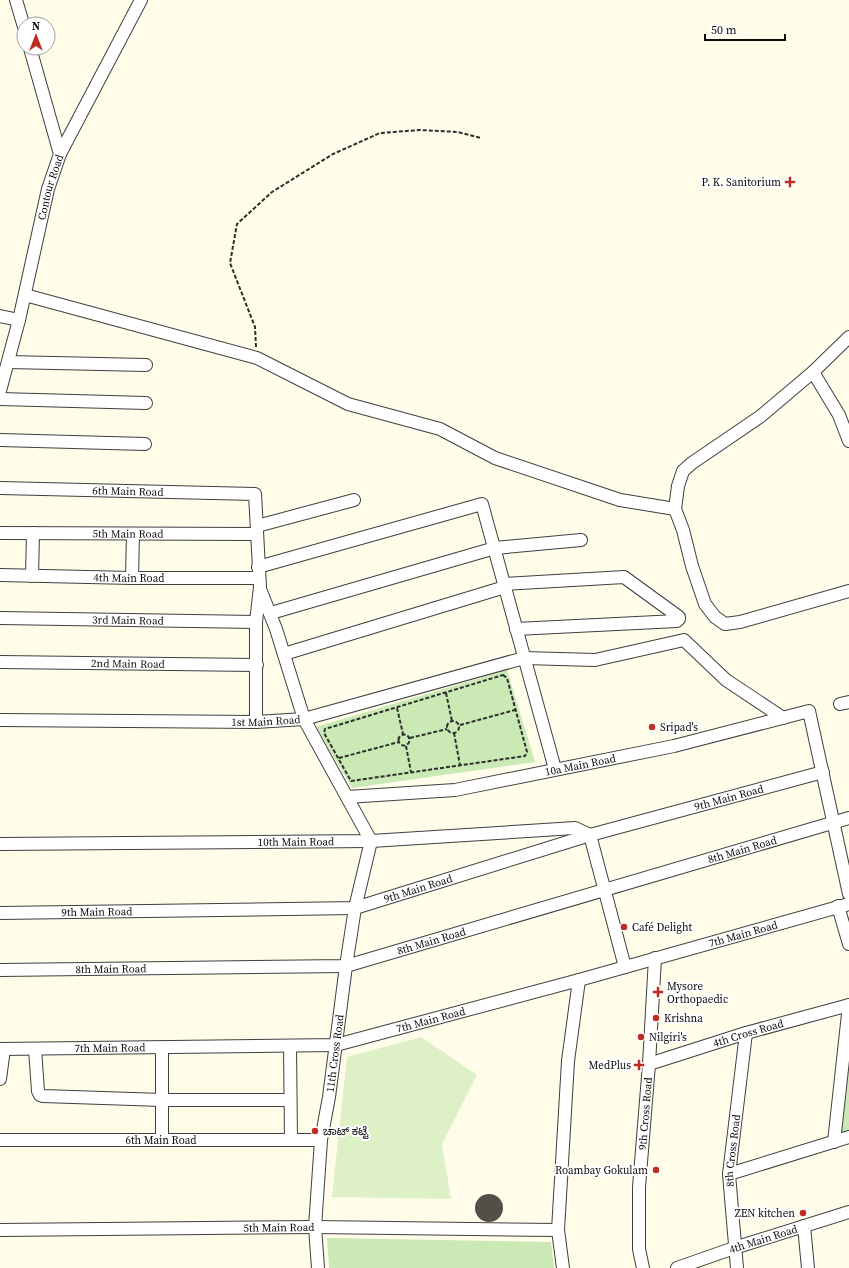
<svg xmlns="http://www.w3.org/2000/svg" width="849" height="1268" font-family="'Source Serif 4','Noto Sans Kannada',serif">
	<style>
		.green { fill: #cae9b4 }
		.pitch { fill: #ddf0c6 }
		.building { fill: #544e48 }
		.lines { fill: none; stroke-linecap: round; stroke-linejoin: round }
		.minor-casing { stroke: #3f3f3f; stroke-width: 14 }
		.path { stroke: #2e2e2e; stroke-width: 2; stroke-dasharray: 4 2; stroke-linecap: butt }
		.minor { stroke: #fff; stroke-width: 12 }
		.poi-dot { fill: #bd2d22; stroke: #fff; stroke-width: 1.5 }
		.labels { text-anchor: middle; stroke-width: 4; stroke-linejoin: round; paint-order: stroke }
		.poi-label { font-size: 11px; fill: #0c0c0c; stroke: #fff; text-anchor: start }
		.street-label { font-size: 11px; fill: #0c0c0c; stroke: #fff }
	</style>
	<rect width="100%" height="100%" fill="#fffdea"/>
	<path class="green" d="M 507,670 L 535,762 L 352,788 L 316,727 Z
		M 849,1061 L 849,1132 L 840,1134 Z
		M 327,1238 L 551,1242 L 554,1268 L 329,1268 Z"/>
	<path class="pitch" d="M 421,1037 L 477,1075 L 442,1144 L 451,1199 L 332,1197 L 347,1057 Z"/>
	<path class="building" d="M475 1208a14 14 0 1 1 28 0a14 14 0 1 1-28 0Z"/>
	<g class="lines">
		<defs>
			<g id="minor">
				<path d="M 16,0 L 24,27"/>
				<path d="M 30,48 L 60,154"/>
				<path d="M 25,295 L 257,358 L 348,404 L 440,429 L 495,458 L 620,500 L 675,509 L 683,530 L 692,566 L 705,604 L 715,617 L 725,624 L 740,622 L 849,591"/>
				<path d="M 0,316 L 19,320"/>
				<path d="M 8,362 L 146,365"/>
				<path d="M 813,372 L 849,337"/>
				<path id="s1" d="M 0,391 L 19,320 L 48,189 L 60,154 L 141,0"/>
				<path d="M 0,399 L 146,403"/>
				<path d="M 0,440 L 145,444"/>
				<path id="s2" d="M 0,488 L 255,494 L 260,587 L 256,622 L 256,722"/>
				<path d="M 675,509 L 678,486 L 683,471 L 692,463 L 761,416 L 813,372 L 839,415 L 849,441"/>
				<path d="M 257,526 L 354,500"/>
				<path id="s3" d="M 0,533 L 257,534"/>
				<path d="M 258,567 L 482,504 L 555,769"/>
				<path id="s4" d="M 0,575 L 132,578 L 258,578"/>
				<path d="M 32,576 L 33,533"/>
				<path d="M 132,578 L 133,534"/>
				<path d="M 505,584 L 624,577 L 679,617 L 679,619 L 677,621 L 516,629"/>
				<path d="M 260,589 L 276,629 L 304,719 L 371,841"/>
				<path d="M 271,613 L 495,548 L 581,540"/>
				<path id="s5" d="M 0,618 L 256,622"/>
				<path d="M 284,654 L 505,587"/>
				<path id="s6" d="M 0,662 L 257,665"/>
				<path d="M 840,704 L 849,702"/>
				<path id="s7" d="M 0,720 L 256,722 L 304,719 L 524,658 L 595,660 L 684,640 L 726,680 L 783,718"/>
				<path id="s8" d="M 347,797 L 455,790 L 674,746 L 809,711 L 849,894"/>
				<path id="s9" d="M 0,844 L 371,841 L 575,828 L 590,835 L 625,967"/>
				<path d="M 838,906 L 849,944"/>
				<path id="s10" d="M 0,913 L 355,908 L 590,835 L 823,772"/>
				<path id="s11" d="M 0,970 L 346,966 L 849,818"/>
				<path d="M 290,1046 L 291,1140"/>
				<path d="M 162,1048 L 162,1140"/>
				<path id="s12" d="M 0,1049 L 336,1045 L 579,980 L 849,904"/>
				<path d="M 35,1049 L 38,1091 L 40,1095 L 43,1096 L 162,1100 L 290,1100"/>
				<path id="s13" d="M 649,1064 L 746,1033 L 849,1005"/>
				<path d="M 0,1079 L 4,1049"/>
				<path id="s14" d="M 0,1140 L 321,1140"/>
				<path d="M 834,1142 L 849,1005"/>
				<path d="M 729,1174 L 849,1137"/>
				<path d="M 804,1226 L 808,1268"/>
				<path id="s15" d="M 0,1230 L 315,1227 L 558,1230"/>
				<path id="s16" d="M 318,1268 L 315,1227 L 321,1140 L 329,1097 L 346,966 L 355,908 L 371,841"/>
				<path d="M 563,1268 L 558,1230 L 568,1061 L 579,980"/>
				<path id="s17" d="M 643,1268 L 639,1249 L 639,1187 L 649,1064 L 655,958"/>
				<path id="s18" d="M 677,1268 L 734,1248 L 849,1212"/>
				<path id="s19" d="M 737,1268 L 729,1174 L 746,1033"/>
			</g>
		</defs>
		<use href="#minor" class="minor-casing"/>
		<path class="path" d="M 256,347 L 255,327 L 230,263 L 237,224 L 272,192 L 333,154 L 380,133 L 420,130 L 458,132 L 481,138
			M 503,675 L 507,678 L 527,752 L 525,756 L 351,781 L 324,733 L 325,729 Z
			M 446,693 L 452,721
			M 397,708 L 403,734
			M447 727a6 6 0 1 1 12 0a6 6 0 1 1-12 0Z
			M 460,725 L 515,710
			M 454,733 L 460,765
			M398.5 740a5.5 5.5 0 1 1 11 0a5.5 5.5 0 1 1-11 0Z
			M 410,738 L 447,729
			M 406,746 L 411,772
			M 339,758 L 399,742"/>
		<use href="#minor" class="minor"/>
	</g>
	<g class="poi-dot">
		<path d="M788 176h4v4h4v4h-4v4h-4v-4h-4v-4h4z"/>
		<circle cx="652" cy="727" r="4"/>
		<circle cx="624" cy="927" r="4"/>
		<path d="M656 986h4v4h4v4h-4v4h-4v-4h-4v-4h4z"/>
		<circle cx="656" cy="1018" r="4"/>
		<circle cx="641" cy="1037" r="4"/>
		<path d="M637 1059h4v4h4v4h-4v4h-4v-4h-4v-4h4z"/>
		<circle cx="315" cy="1131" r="4"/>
		<circle cx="656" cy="1170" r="4"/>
		<circle cx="803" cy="1213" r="4"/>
	</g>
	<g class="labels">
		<g class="poi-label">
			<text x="781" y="186" text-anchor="end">P. K. Sanitorium</text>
			<text x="660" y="731">Sripad's</text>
			<text x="632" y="931">Café Delight</text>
			<text x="667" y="990">Mysore<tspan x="667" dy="13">Orthopaedic</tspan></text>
			<text x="664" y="1022">Krishna</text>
			<text x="649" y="1041">Nilgiri's</text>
			<text x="631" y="1069" text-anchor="end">MedPlus</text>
			<text x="323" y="1135">ಚಾಟ್ ಕಟ್ಟೆ</text>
			<text x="648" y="1174" text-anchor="end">Roambay Gokulam</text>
			<text x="795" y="1217" text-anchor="end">ZEN kitchen</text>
		</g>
		<g class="street-label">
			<text dy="4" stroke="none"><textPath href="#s1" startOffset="210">Contour Road</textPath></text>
			<text dy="4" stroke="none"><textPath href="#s2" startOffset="128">6th Main Road</textPath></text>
			<text dy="4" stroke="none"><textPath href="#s3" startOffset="128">5th Main Road</textPath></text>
			<text dy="4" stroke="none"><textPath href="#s4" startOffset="129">4th Main Road</textPath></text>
			<text dy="4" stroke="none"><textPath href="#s5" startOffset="128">3rd Main Road</textPath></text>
			<text dy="4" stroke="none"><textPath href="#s6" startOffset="128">2nd Main Road</textPath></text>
			<text dy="4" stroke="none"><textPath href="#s7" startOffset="266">1st Main Road</textPath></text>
			<text dy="4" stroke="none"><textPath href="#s8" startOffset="236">10a Main Road</textPath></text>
			<text dy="4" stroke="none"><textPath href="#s10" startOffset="745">9th Main Road</textPath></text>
			<text dy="4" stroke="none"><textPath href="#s9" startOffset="296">10th Main Road</textPath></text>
			<text dy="4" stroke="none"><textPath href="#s11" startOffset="759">8th Main Road</textPath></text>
			<text dy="4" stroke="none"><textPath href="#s10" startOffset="421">9th Main Road</textPath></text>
			<text dy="4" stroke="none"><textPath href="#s10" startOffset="97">9th Main Road</textPath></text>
			<text dy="4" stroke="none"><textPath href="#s12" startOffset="758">7th Main Road</textPath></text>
			<text dy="4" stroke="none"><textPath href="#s11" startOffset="435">8th Main Road</textPath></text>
			<text dy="4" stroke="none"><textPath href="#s11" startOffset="111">8th Main Road</textPath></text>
			<text dy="4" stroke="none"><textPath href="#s12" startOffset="434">7th Main Road</textPath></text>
			<text dy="4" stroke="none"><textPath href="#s13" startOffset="104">4th Cross Road</textPath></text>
			<text dy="4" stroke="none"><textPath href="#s12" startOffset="110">7th Main Road</textPath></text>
			<text dy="4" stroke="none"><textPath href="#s16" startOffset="216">11th Cross Road</textPath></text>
			<text dy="4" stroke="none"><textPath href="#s17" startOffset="155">9th Cross Road</textPath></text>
			<text dy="4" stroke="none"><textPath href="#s14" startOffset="161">6th Main Road</textPath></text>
			<text dy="4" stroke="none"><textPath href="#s19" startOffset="118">8th Cross Road</textPath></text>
			<text dy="4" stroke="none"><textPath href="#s15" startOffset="279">5th Main Road</textPath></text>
			<text dy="4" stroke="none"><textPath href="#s18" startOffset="91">4th Main Road</textPath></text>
		</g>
	</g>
	<g transform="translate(36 36)"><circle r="19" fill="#ffffff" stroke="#9e9e9e"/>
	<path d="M0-3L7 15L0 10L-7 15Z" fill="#bd2d22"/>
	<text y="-6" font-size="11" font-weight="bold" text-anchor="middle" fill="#0c0c0c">N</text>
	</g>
	<path d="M705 34v6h80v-6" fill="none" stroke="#0c0c0c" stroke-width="2"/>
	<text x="711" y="34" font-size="12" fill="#0c0c0c" stroke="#ffffff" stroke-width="3" paint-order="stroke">50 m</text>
</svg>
